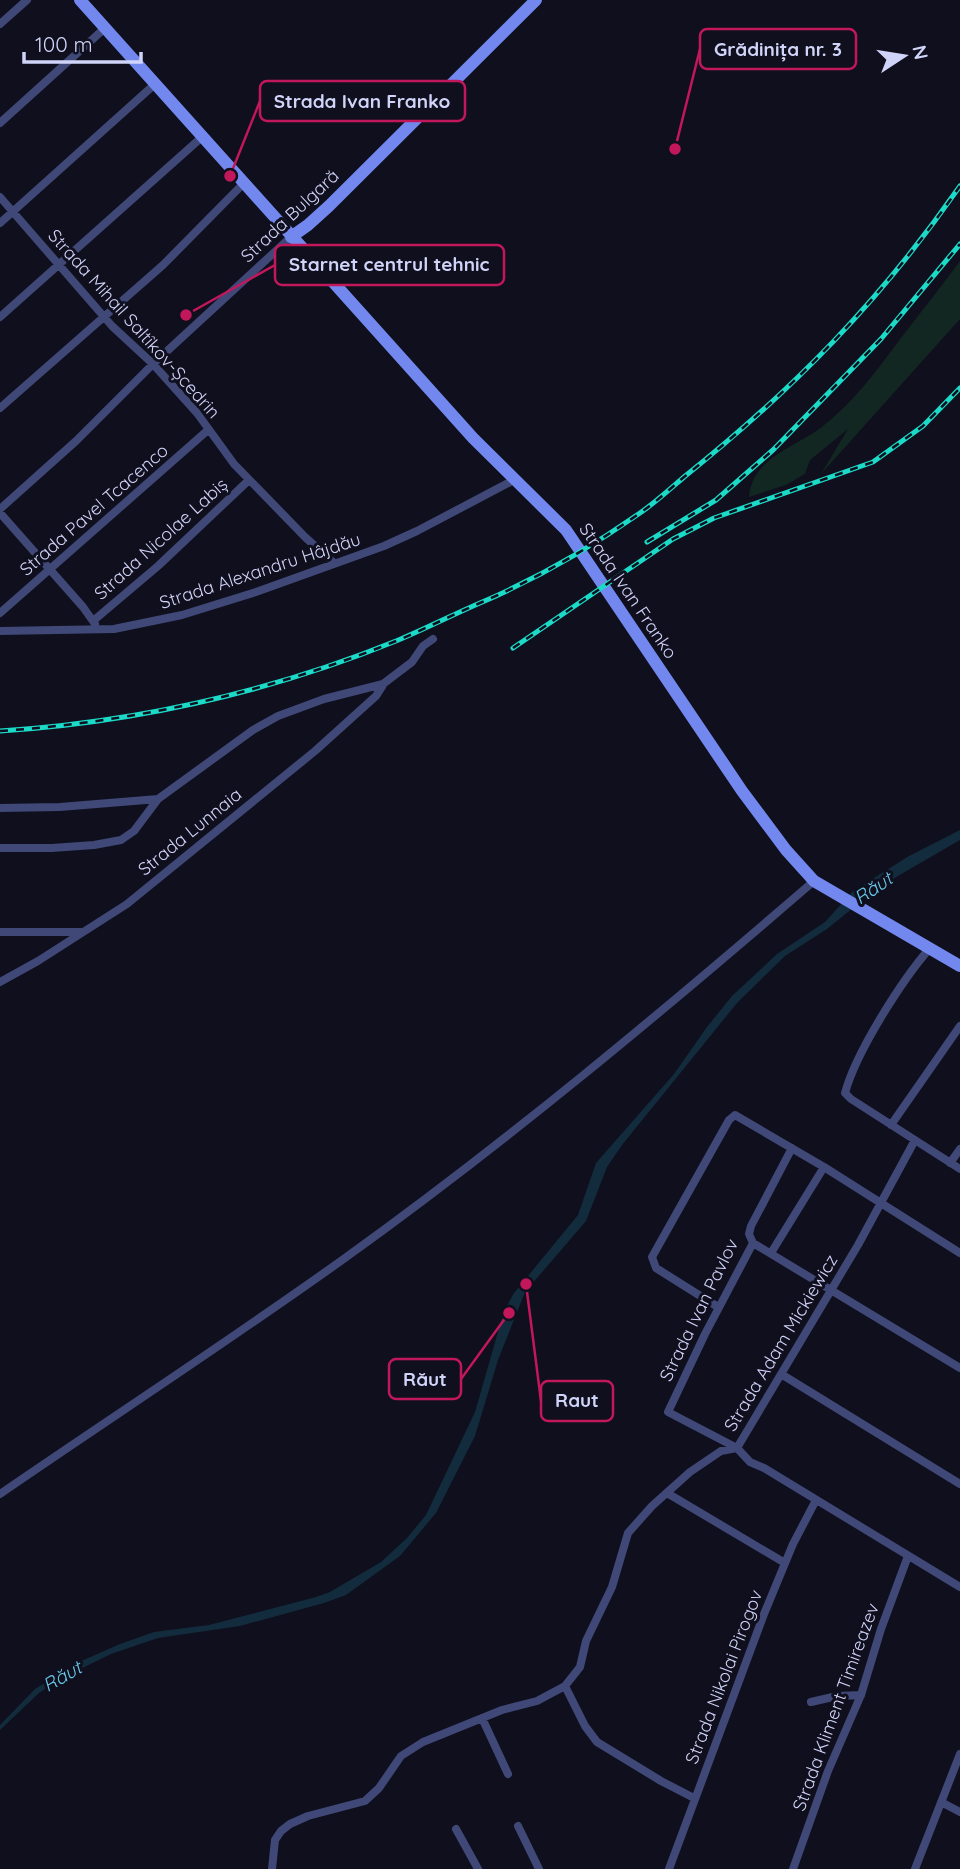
<svg xmlns="http://www.w3.org/2000/svg" width="960" height="1869" font-family="Quicksand,sans-serif">
	<style>
		.green { fill: #122722 }
		.water { fill: #122c3d }
		.lines { fill: none; stroke-linecap: round; stroke-linejoin: round }
		.street { stroke: #3f4877; stroke-width: 8 }
		.secondary { stroke: #7388ee; stroke-width: 12 }
		.rail-casing { stroke: #1bdbc8; stroke-width: 5 }
		.rail { stroke: #0f0f1d; stroke-width: 2.5; stroke-dasharray: 8; stroke-linecap: butt }
		.labels { text-anchor: middle; stroke-width: 6; stroke-linejoin: round; paint-order: stroke }
		.street-label { font-size: 18px; fill: #d1d4f9; stroke: #0f0f1d }
		.water-label { font-size: 19px; font-style: italic; fill: #6bcaed; stroke: #0f0f1d }
		.leader { fill: none; stroke: #c2185b; stroke-width: 2.5 }
		.callout-dot { fill: #c2185b; stroke: #0f0f1d; stroke-width: 2.5 }
		.callout { fill: #0f0f1d; stroke: #c2185b; stroke-width: 2.5 }
		.callout-label { font-size: 19px; text-anchor: middle; font-weight: bold; fill: #d1d4f9 }
	</style>
	<rect width="100%" height="100%" fill="#0f0f1d"/>
	<path class="green" d="M 960,261 L 960,319 L 821,474 L 848,429 L 810,460 L 805,474 L 786,485 L 749,497 C 752,457 797,447 823,426 C 859,398 883,361 911,325 C 927,304 944,283 960,261 Z"/>
	<path class="water" d="M 960,830 L 960,840 L 879,887 L 827,929 L 785,956 L 737,1003 L 622,1145 L 607,1167 L 586,1221 L 525,1292 L 498,1360 L 475,1436 L 436,1513 L 400,1556 L 346,1595 L 324,1603 L 240,1626 L 158,1638 L 111,1654 L 66,1676 L 39,1693 L 0,1730 L 0,1725 L 35,1689 L 79,1662 L 120,1644 L 154,1632 L 209,1625 L 316,1597 L 330,1592 L 381,1562 L 407,1538 L 426,1515 L 475,1412 L 504,1311 L 514,1293 L 578,1215 L 596,1163 L 674,1074 L 707,1027 L 732,996 L 777,954 L 825,922 L 853,891 L 909,856 Z"/>
	<g class="lines">
		<path class="street" d="M 0,24 L 27,0
			M 0,123 L 105,28
			M 0,197 L 112,326 L 153,364 L 197,413 L 234,464 L 305,537 L 334,563
			M 0,223 L 155,84
			M 0,317 L 202,137
			M 0,408 L 163,265 L 243,184
			M 0,509 L 76,441 L 153,364 L 291,237
			M 0,513 L 83,607 L 95,624
			M 0,613 L 208,430
			M 93,621 L 158,566 L 249,480
			M 0,631 L 114,629 L 182,615 L 256,592 L 384,546 L 417,531 L 514,480
			M 0,808 L 60,807 L 158,799
			M 0,848 L 52,848 L 94,845 L 121,840 L 134,831 L 158,799 L 253,730 L 278,716 L 324,699 L 383,684 L 412,662 L 423,646 L 433,639
			M 0,932 L 81,932
			M 930,948 C 902,980 856,1052 845,1093 L 851,1099 L 960,1169
			M 0,982 L 38,961 L 127,904 L 315,751 L 376,696 L 383,685
			M 891,1125 L 960,1026
			M 792,1148 L 751,1226 L 749,1234 L 753,1243 L 705,1334 L 668,1412 L 737,1448 L 750,1462 L 764,1468 L 960,1587
			M 950,1163 L 960,1149
			M 753,1243 L 960,1368
			M 771,1253 L 824,1167
			M 718,1307 L 656,1268 L 652,1257 L 729,1120 L 735,1115 L 824,1167 L 960,1253
			M 781,1374 L 960,1484
			M 667,1493 L 785,1563
			M 0,1494 C 115,1415 232,1339 345,1258 C 508,1141 662,1012 814,881
			M 565,1686 L 585,1726 L 597,1742 L 661,1781 L 694,1798
			M 811,1702 L 837,1696 L 861,1695
			M 482,1718 L 508,1774
			M 941,1802 L 960,1812
			M 518,1826 L 539,1869
			M 456,1829 L 478,1869
			M 272,1869 L 275,1840 L 281,1831 L 290,1824 L 308,1816 L 365,1801 L 379,1788 L 401,1756 L 423,1742 L 502,1710 L 537,1701 L 565,1686 L 580,1667 L 586,1641 L 612,1587 L 628,1533 L 652,1506 L 690,1472 L 721,1451 L 737,1448 L 858,1245 L 915,1140
			M 669,1869 L 764,1614 L 793,1544 L 816,1500
			M 793,1869 L 828,1771 L 861,1695 L 881,1629 L 908,1556
			M 915,1869 L 960,1754"/>
		<path class="secondary" d="M 80,0 L 473,438 L 566,530 L 742,791 L 786,850 L 814,881 L 960,966
			M 291,237 L 308,225 L 329,206 L 536,0"/>
		<defs>
			<path id="rail" d="M 647,542 L 716,500 L 773,450 L 881,339 L 960,244
				M 513,648 L 673,539 L 714,518 L 873,462 L 923,426 L 960,388
				M 0,731 C 136,722 270,692 396,641 C 425,629 452,615 480,603 C 536,579 590,548 640,513 C 656,502 670,489 684,477 C 794,389 880,301 960,186"/>
		</defs>
		<use href="#rail" class="rail-casing"/>
		<use href="#rail" class="rail"/>
	</g>
	<g class="labels">
		<g class="street-label">
			<text transform="translate(290 216) rotate(-43)" y="6">Strada Bulgară</text>
			<text transform="translate(134 324) rotate(48)" y="6">Strada Mihail Saltîkov-Șcedrin</text>
			<text transform="translate(94 510) rotate(-41)" y="6">Strada Pavel Tcacenco</text>
			<text transform="translate(161 539) rotate(-42)" y="6">Strada Nicolae Labiș</text>
			<text transform="translate(260 571) rotate(-18)" y="6">Strada Alexandru Hâjdău</text>
			<text transform="translate(628 591) rotate(56)" y="6">Strada Ivan Franko</text>
			<text transform="translate(190 832) rotate(-39)" y="6">Strada Lunnaia</text>
			<text transform="translate(699 1310) rotate(-64)" y="6">Strada Ivan Pavlov</text>
			<text transform="translate(781 1343) rotate(-59)" y="6">Strada Adam Mickiewicz</text>
			<text transform="translate(724 1677) rotate(-69)" y="6">Strada Nikolai Pirogov</text>
			<text transform="translate(836 1707) rotate(-70)" y="6">Strada Kliment Timireazev</text>
		</g>
		<g class="water-label">
			<text transform="translate(873 888) rotate(-34)" y="7">Răut</text>
			<text transform="translate(62 1676) rotate(-30)" y="7">Răut</text>
		</g>
	</g>
	<path class="leader" d="M675 149L700 49M230 176L260 101M186 315L275 265M509 1313L461 1379M526 1284L541 1401"/>
	<g class="callout-dot">
		<circle cx="675" cy="149" r="7"/>
		<circle cx="230" cy="176" r="7"/>
		<circle cx="186" cy="315" r="7"/>
		<circle cx="509" cy="1313" r="7"/>
		<circle cx="526" cy="1284" r="7"/>
	</g>
	<g class="callout">
		<rect x="700" y="29" width="156" height="40" rx="7"/>
		<rect x="260" y="81" width="205" height="40" rx="7"/>
		<rect x="275" y="245" width="229" height="40" rx="7"/>
		<rect x="389" y="1359" width="72" height="40" rx="7"/>
		<rect x="541" y="1381" width="72" height="40" rx="7"/>
	</g>
	<g class="callout-label">
		<text x="778" y="56">Grădinița nr. 3</text>
		<text x="362" y="108">Strada Ivan Franko</text>
		<text x="389" y="271">Starnet centrul tehnic</text>
		<text x="425" y="1386">Răut</text>
		<text x="577" y="1407">Raut</text>
	</g>
	<g transform="translate(904 56) rotate(78)" stroke="#0f0f1d" stroke-width="5" paint-order="stroke">
	<path d="M0-5L12 26L0 18L-12 26Z" fill="#d1d4f9"/>
	<text y="-10" font-size="19" font-weight="bold" text-anchor="middle" fill="#d1d4f9">N</text>
	</g>
	<path d="M24 52v10h117v-10" fill="none" stroke="#d1d4f9" stroke-width="3.5"/>
	<text x="35" y="52" font-size="21" fill="#d1d4f9" stroke="#0f0f1d" stroke-width="5" paint-order="stroke">100 m</text>
</svg>
